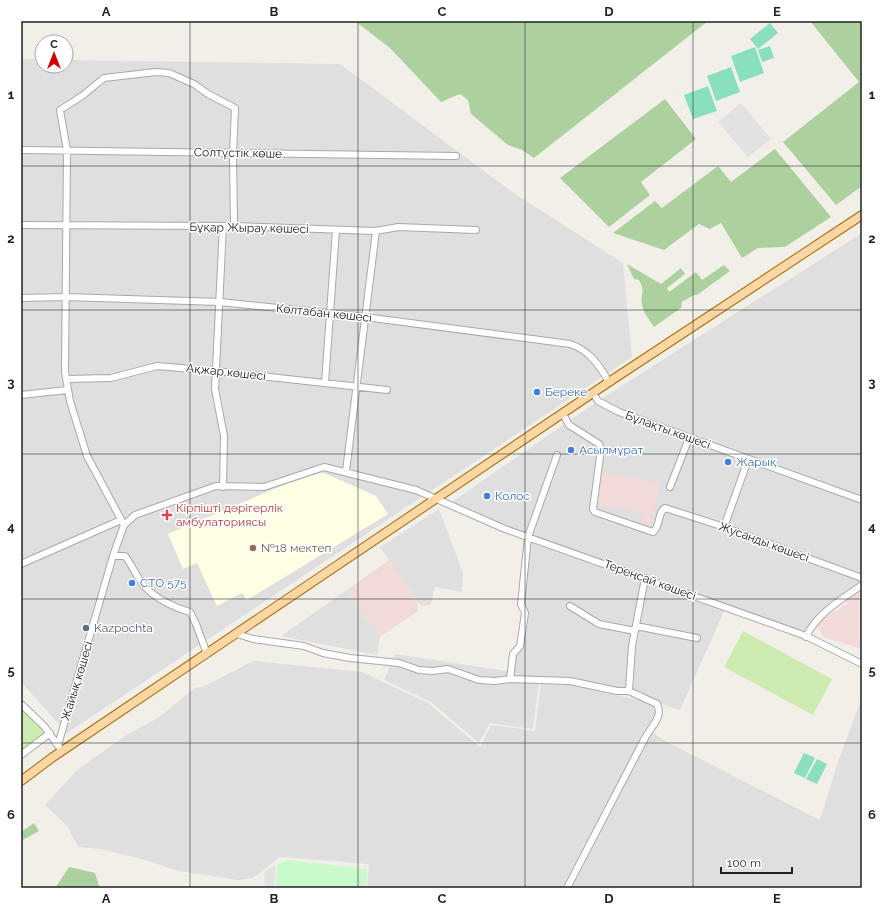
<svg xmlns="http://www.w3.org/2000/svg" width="883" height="909" font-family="Raleway,sans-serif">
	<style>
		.residential { fill: #e0dfdf }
		.commercial { fill: #f2dad9 }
		.education { fill: #ffffe5 }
		.grass { fill: #cdebb0 }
		.forest { fill: #add19e }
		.park { fill: #c8facc }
		.pitch { fill: #88e0be }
		.parking { fill: #e2e2e2 }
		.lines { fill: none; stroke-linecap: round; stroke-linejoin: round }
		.minor-casing { stroke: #a9a9a9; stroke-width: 8 }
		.major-casing { stroke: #a06b00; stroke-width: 10 }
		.minor { stroke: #fff; stroke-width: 6 }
		.major { stroke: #fcd6a4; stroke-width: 8 }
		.grid { fill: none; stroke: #222; stroke-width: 1; stroke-opacity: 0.55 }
		.shop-dot { fill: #3f7fe0; stroke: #fff; stroke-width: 1.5 }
		.health-dot { fill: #e0444e; stroke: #fff; stroke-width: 1.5 }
		.education-dot { fill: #8d6e63; stroke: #fff; stroke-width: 1.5 }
		.service-dot { fill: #5c6f8a; stroke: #fff; stroke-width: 1.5 }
		.labels { text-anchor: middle; stroke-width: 3; stroke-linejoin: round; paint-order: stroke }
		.street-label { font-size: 12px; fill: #222; stroke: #fff }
		.shop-label { font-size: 12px; fill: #366cbe; stroke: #fff; text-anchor: start }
		.health-label { font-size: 12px; fill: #be3a42; stroke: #fff; text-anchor: start }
		.education-label { font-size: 12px; fill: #785e54; stroke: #fff; text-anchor: start }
		.service-label { font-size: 12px; fill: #4e5e75; stroke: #fff; text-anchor: start }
		.neatline { fill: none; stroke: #222; stroke-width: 1.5 }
		.grid-label { font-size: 13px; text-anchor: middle; font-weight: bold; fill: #222 }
	</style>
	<rect width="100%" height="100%" fill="#f2efe9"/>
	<path class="residential" d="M 21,59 L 42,59 L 42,66 L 66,66 L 66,60 L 340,64 L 515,194 L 623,263 L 632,357 L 67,733 L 21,682 Z
		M 862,233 L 862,585 L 826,612 L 806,636 L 726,607 L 680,710 L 632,695 L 572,684 L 539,682 L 533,729 L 490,723 L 479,743 L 431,702 L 384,680 L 395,654 L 507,671 L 520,646 L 525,613 L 522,607 L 528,537 L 449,504 L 598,401 Z
		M 439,509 L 463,573 L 462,592 L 435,587 L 431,604 L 424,606 L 420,605 L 380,547 Z
		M 347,590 L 380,637 L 377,655 L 281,636 Z
		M 253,661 L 362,672 L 428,703 L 480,747 L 491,725 L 535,731 L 541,684 L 571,685 L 657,704 L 659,709 L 650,731 L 667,742 L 820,820 L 838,762 L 862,697 L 862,888 L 367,888 L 369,864 L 280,857 L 253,878 L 238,880 L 179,871 L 142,859 L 101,849 L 78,847 L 68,827 L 45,805 L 76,771 L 126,735 L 158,718 L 195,688 L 205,686 Z"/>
	<path class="commercial" d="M 603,472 L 661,483 L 650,526 L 641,525 L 643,513 L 596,505 Z
		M 389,560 L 417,601 L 418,611 L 380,637 L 347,590 Z
		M 862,588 L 862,649 L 823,637 L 816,623 L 847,604 L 846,599 Z"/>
	<path class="education" d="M 320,473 L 324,473 L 376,496 L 388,514 L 247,600 L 242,593 L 217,606 L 197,563 L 183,569 L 168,534 L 279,487 Z"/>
	<path class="grass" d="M 743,631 L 832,679 L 813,715 L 724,667 Z
		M 21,706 L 50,733 L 21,755 Z"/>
	<path class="forest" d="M 355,21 L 708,21 L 534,158 L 522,150 L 508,145 L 471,114 L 468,100 L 460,94 L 441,102 L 390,48 Z
		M 810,21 L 862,21 L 862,186 L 836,205 L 783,142 L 859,82 Z
		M 665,99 L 696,139 L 641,182 L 650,195 L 609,227 L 560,178 Z
		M 775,149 L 831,217 L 785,247 L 758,248 L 742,258 L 721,223 L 710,229 L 699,224 L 664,250 L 613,233 L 655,201 L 662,208 L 718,166 L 731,182 Z
		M 627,264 L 661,284 L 681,268 L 685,274 L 667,288 L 669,292 L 696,272 L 702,280 L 724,265 L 730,271 L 697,295 L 694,295 L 682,302 L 681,308 L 654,327 C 650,320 643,313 642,304 C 640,293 646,292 639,280 L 634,279 Z
		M 34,823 L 39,831 L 21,841 L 21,832 Z
		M 69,867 L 95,873 L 100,888 L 55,888 Z"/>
	<path class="park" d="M 287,860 L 367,869 L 366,888 L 275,888 L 278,865 Z"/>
	<path class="pitch" d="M 770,23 L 778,33 L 758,49 L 750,39 Z
		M 770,46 L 774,58 L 762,62 L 758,50 Z
		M 755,47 L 764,73 L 740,82 L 731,56 Z
		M 731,67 L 740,92 L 716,101 L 707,76 Z
		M 708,86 L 717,111 L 693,119 L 684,95 Z
		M 804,753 L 815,758 L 805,778 L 794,773 Z
		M 817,759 L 827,764 L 817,784 L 806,779 Z"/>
	<path class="parking" d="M 741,103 L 771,139 L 748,157 L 718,122 Z
		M 276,865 L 274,888 L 264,888 L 265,871 Z"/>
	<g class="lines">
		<defs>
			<path id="minor" d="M 21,150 L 456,156
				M 21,225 L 234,226 L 376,231 L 398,227 L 476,230
				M 21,298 L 66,297 L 220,302 L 365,317 L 570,344 C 589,350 599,365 609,382
				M 66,379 L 111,378 L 157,366 L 216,371 L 387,390
				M 325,383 L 336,230
				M 593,393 L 598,401 L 619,412 L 862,500
				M 21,395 L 67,390
				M 563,414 L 569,425 L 599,444 L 601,449 L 593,509 L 595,512 L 653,532 C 661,526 657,513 665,508 L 718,525 L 862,578
				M 346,471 L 376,231
				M 223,487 L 224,436 L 215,389 L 223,226
				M 670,487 L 689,438
				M 124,525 L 87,456 L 70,401 L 65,372 L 67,150 L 60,110 L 82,96 L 104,78 L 156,72 L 169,73 L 194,84 L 208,94 L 235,108 L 233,153 L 234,226
				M 724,527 L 748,460
				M 113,556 L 125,556 C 133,566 137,579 146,588 C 157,599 175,608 190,612 L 196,624 L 207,654
				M 21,564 L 121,520
				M 570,606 L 599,624 L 635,631
				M 636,626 L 697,638
				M 237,634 L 253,639 L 304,646 L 323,653 L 350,658 L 399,663 L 419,670 L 433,671 L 448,669 L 479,680 L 495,681 L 510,679 L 513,654 L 520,646 L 525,613 L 521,604 L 528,537 L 557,455
				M 806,637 C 816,614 842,599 862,585
				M 510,679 L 570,681 L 617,691 L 629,691 L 657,704 C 663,716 653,725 646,736 L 567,888
				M 629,691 L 632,646 L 645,578
				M 21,704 L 44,726 L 59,747
				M 58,745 L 113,556 L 124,525 L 135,515 L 216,486 L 264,487 L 324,467 L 416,490 L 505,529 L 806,636 L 862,664
				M 21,755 L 50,733"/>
			<path id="major" d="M 21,781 L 53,757 L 609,382 L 862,215"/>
		</defs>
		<use href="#minor" class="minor-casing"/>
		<use href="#major" class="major-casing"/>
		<use href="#minor" class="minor"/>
		<use href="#major" class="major"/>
	</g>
	<path class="grid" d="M 190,21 L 190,888M 358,21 L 358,888M 525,21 L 525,888M 693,21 L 693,888M 21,166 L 862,166M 21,310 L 862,310M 21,454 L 862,454M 21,599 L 862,599M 21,743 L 862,743"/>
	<g class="shop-dot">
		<circle cx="537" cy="392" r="4"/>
		<circle cx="571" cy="450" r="4"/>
		<circle cx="728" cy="462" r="4"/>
		<circle cx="487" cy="496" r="4"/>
		<circle cx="132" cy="583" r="4"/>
	</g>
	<path class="health-dot" d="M165 509h4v4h4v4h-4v4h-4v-4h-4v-4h4z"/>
	<circle class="education-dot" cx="253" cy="548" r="4"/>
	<circle class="service-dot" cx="86" cy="628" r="4"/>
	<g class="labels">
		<g class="street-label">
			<text transform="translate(238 153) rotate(1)" y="4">Солтүстік көше</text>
			<text transform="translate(249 228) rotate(1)" y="4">Бұқар Жырау көшесі</text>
			<text transform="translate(324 313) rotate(6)" y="4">Көлтабан көшесі</text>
			<text transform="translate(226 372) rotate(6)" y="4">Ақжар көшесі</text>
			<text transform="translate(668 430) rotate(20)" y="4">Бұлақты көшесі</text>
			<text transform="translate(764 542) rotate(20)" y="4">Жусанды көшесі</text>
			<text transform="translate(650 580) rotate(20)" y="4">Тереңсай көшесі</text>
			<text transform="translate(77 681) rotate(-73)" y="4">Жайық көшесі</text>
		</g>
		<g class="shop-label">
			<text x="545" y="396">Береке</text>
			<text x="579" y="454">Асылмұрат</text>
			<text x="736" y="466">Жарық</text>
			<text x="495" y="500">Колос</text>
			<text x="140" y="587">СТО 575</text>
		</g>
		<g class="health-label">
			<text x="176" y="512">Кірпішті дәрігерлік<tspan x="176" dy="14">амбулаториясы</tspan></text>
		</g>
		<g class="education-label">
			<text x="261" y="552">№18 мектеп</text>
		</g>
		<g class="service-label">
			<text x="94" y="632">Kazpochta</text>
		</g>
	</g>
	<rect width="883" height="909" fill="none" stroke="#ffffff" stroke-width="44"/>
	<g transform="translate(54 54)"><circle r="19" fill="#ffffff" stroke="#a7a7a7"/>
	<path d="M0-3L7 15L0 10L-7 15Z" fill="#d40000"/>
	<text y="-6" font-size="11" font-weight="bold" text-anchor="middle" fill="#222222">С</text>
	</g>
	<path d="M721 867v6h71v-6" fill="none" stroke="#222222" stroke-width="2"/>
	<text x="727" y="867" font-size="12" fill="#222222" stroke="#ffffff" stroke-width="3" paint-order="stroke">100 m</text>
	<rect x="22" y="22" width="839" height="865" class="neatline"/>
	<g class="grid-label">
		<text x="106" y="16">A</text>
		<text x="274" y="16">B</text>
		<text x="442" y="16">C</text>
		<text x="609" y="16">D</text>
		<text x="777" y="16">E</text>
		<text x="11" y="99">1</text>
		<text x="872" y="99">1</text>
		<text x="11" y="243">2</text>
		<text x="872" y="243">2</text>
		<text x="11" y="387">3</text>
		<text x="872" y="387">3</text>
		<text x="11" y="531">4</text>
		<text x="872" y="531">4</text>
		<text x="11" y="675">5</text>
		<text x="872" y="675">5</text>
		<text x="11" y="819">6</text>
		<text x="872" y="819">6</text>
		<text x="106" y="903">A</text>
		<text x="274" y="903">B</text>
		<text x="442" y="903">C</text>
		<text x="609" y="903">D</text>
		<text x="777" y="903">E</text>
	</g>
</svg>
